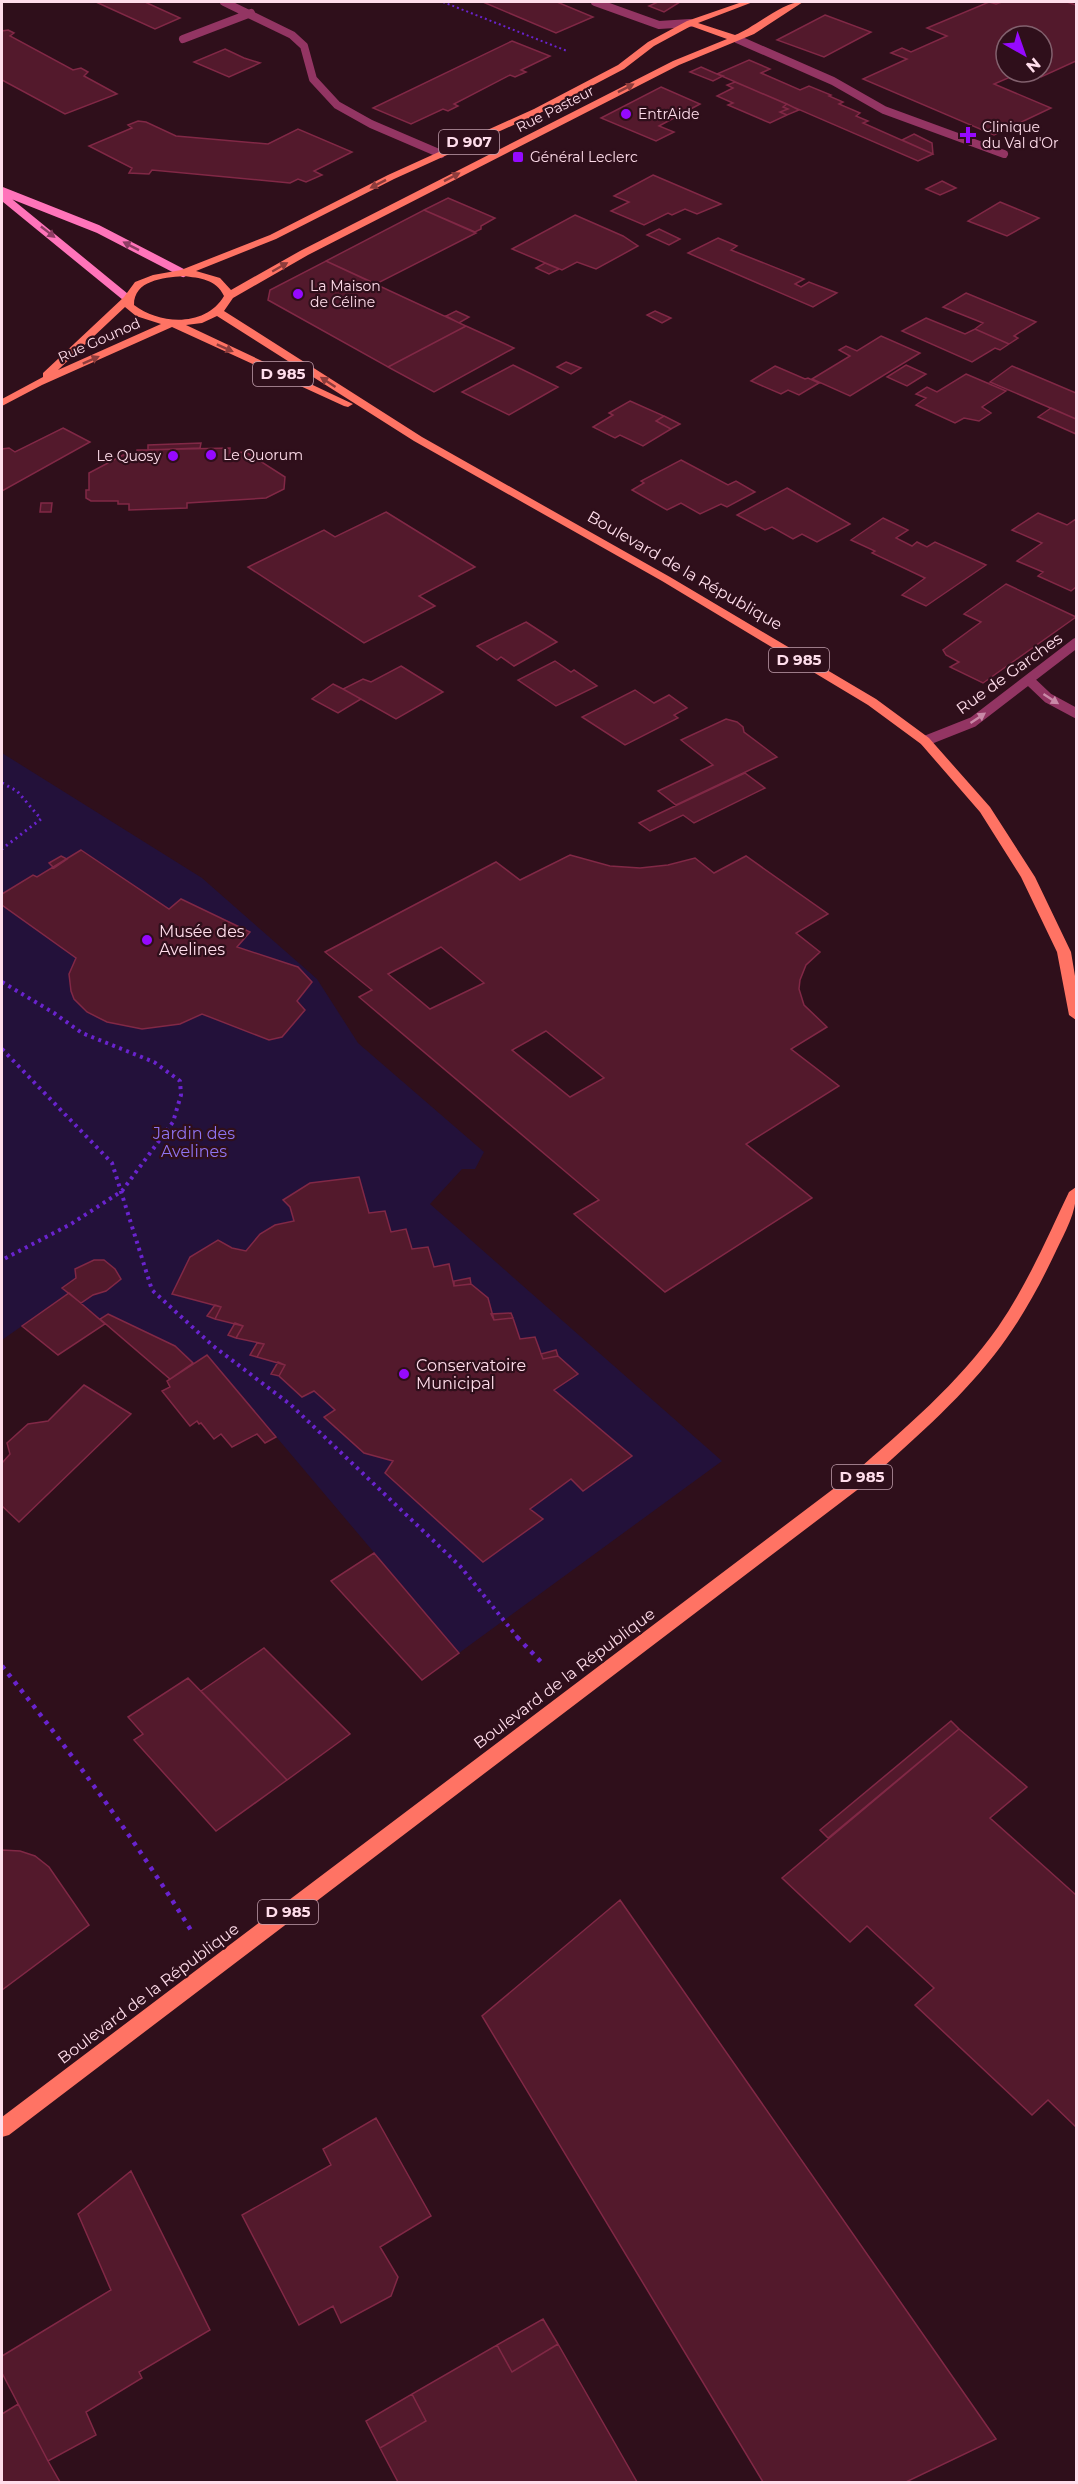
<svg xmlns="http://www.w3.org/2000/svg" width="1078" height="2484" font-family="Montserrat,sans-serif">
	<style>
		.green { fill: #23113a }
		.building { fill: #53192c; stroke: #812846; stroke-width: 1.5; fill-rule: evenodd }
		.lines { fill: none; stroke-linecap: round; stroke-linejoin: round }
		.path-far3 { stroke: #6923ce; stroke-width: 2; stroke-dasharray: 2 3; stroke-linecap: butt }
		.path-far2 { stroke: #6923ce; stroke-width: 3; stroke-dasharray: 2 4; stroke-linecap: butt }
		.path-far1 { stroke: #6923ce; stroke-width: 4; stroke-dasharray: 3 4.5; stroke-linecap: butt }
		.path { stroke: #6923ce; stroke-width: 4.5; stroke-dasharray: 4 6; stroke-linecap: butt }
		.lane { stroke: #933563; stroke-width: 8 }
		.street { stroke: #933563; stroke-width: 10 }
		.secondary { stroke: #ff74ba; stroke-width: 8 }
		.primary { fill: #ff7364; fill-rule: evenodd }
		.oneway { fill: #8d3c3c }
		.oneway2 { fill: #8d3c63 }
		.oneway3 { fill: #c989a7 }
		.poi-dot { fill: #9609ff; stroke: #2f0f1b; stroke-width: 2 }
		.labels { text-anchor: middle; stroke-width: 4.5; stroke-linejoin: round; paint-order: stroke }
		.far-street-label { font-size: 14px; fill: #ffddeb; stroke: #2f0f1b }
		.far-poi-label { font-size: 14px; fill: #ffddeb; stroke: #2f0f1b; text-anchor: start }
		.shield { fill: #2f0f1b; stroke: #c19fad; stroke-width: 1.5 }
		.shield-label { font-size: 15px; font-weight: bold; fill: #ffddeb }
		.street-label { font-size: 16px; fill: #ffddeb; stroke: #2f0f1b }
		.poi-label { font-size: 16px; fill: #ffddeb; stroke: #2f0f1b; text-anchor: start }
		.park-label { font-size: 16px; fill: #8f74f1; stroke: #2f0f1b }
	</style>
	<rect width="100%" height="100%" fill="#2f0f1b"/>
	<path class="green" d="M 2,753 L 202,878 L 317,979 L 358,1043 L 484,1152 L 475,1169 L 462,1169 L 430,1204 L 722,1461 L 459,1653 L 207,1355 L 193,1363 L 175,1346 L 108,1314 L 100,1319 L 69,1293 L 2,1340 Z"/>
	<path class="building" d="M 96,2 L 145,2 L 180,18 L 155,29 Z
		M 483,2 L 557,2 L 593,17 L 556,33 Z
		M 658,2 L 680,2 L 664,12 L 649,6 Z
		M 989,2 L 996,4 L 1002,2 L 1067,2 L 1076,5 L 1076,61 L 1041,77 L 1028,72 L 1042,72 L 1042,36 L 1006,36 L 1006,72 L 1022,72 L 994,84 L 1051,108 L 994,135 L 863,79 L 907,59 L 891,53 L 902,48 L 911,52 L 947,36 L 927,28 Z
		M 825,15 L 871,32 L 824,57 L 777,40 Z
		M 8,30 L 14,33 L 10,36 L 73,70 L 81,68 L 88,72 L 84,76 L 117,94 L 65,114 L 2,80 L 2,31 Z
		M 512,41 L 550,56 L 521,70 L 526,72 L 515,77 L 510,75 L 454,104 L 458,106 L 448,111 L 443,109 L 411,124 L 373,108 Z
		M 225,49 L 244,58 L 260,63 L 229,77 L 194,62 Z
		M 749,60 L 770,69 L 761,73 L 800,90 L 809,86 L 831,95 L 829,96 L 843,102 L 839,104 L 860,113 L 856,116 L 868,121 L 863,123 L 933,154 L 918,161 L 717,74 Z
		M 701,67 L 717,74 L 723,76 L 713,81 L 690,72 Z
		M 735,82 L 787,104 L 783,107 L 788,109 L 780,112 L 787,115 L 770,123 L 728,105 L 733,103 L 717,96 L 733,88 L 727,85 Z
		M 661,87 L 700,104 L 659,126 L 674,132 L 656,141 L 601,118 Z
		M 787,104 L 799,110 L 787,115 L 780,112 L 788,109 L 783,107 Z
		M 138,121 L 146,122 L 176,136 L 268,144 L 298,129 L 352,152 L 314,171 L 322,175 L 306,182 L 298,179 L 290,183 L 152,170 L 149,174 L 129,173 L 132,168 L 89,146 L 132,128 L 128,125 Z
		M 914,134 L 932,143 L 933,154 L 902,140 Z
		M 653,175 L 721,204 L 697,214 L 685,209 L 672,215 L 668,213 L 644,225 L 611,211 L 629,202 L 614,196 Z
		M 942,181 L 956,188 L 940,195 L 926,189 Z
		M 448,198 L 495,218 L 481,226 L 481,229 L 475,232 L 424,210 Z
		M 1000,202 L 1039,218 L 1007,236 L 968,221 Z
		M 424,210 L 476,233 L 376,284 L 326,261 Z
		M 575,215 L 623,236 L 638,246 L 596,269 L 577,262 L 562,270 L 512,249 Z
		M 659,229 L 680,239 L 669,245 L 647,235 Z
		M 718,238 L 737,246 L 731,250 L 804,279 L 795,284 L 801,287 L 809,282 L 837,293 L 813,307 L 688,253 Z
		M 326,261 L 388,290 L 466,326 L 388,367 L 268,300 L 270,290 Z
		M 545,263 L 559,269 L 549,274 L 536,268 Z
		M 966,293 L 1036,322 L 1014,336 L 1018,338 L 1009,344 L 975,329 L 983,323 L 943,307 Z
		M 456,311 L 469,317 L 459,323 L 446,316 Z
		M 655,311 L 671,318 L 662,323 L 647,315 Z
		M 926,318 L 965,334 L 975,329 L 1009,344 L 1000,350 L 995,348 L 972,362 L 902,331 Z
		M 466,326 L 514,348 L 434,392 L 388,367 Z
		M 881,336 L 920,353 L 850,396 L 812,379 L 850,356 L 839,350 L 846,346 L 857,351 Z
		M 566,362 L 581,368 L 571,374 L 557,367 Z
		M 513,365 L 558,387 L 509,415 L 462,392 Z
		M 906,365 L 926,374 L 907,386 L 887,377 Z
		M 775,366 L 805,379 L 808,378 L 819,383 L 799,395 L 788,390 L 781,394 L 751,381 Z
		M 1012,366 L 1076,393 L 1076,419 L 990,382 Z
		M 966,374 L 1006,391 L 982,407 L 991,413 L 979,421 L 964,418 L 955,423 L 916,405 L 926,398 L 916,394 L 927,387 L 937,392 Z
		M 630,401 L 664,416 L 656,421 L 671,429 L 643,446 L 620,435 L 615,438 L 593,427 L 613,415 L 609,413 Z
		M 1051,408 L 1076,419 L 1076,434 L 1038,417 Z
		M 664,416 L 680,424 L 671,429 L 656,421 Z
		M 63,428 L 90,442 L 2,491 L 2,449 L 9,448 L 15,452 Z
		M 201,443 L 200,448 L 148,450 L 148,445 Z
		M 230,448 L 230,453 L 246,452 L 285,477 L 284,489 L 266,498 L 187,503 L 187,508 L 129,510 L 129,504 L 118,504 L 118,501 L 91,501 L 86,498 L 86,490 L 89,490 L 89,473 L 123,455 L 136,455 L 137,450 Z
		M 681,460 L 728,485 L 736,481 L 755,492 L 727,507 L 721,504 L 700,514 L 681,503 L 667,510 L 632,490 L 644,483 L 641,481 Z
		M 787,488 L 850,524 L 817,542 L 802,534 L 793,539 L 772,527 L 765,530 L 737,515 Z
		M 41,503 L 52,503 L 51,512 L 40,512 Z
		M 386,512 L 475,567 L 419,596 L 435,606 L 364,643 L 248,567 L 324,530 L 335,537 Z
		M 1038,513 L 1067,525 L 1076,519 L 1076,587 L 1071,591 L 1038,576 L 1043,572 L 1017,561 L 1042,543 L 1012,530 Z
		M 883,518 L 908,530 L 896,538 L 912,546 L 917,542 L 927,547 L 935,542 L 986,565 L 926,606 L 902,595 L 925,578 L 872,553 L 875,551 L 851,540 Z
		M 1006,584 L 1076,617 L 983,683 L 950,667 L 959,662 L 946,655 L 943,650 L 981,622 L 964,614 Z
		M 526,622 L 557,642 L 514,666 L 501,657 L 497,660 L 477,646 Z
		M 555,661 L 571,672 L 574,670 L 597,686 L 556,706 L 518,680 Z
		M 401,666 L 443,692 L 396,719 L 343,689 L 363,679 L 371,682 Z
		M 333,684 L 343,689 L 361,699 L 338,713 L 312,699 Z
		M 635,690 L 654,703 L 669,695 L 687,708 L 674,715 L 678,718 L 625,745 L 582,717 Z
		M 726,719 L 737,722 L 743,727 L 744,732 L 777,757 L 676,805 L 658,791 L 713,765 L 681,740 Z
		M 745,773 L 765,788 L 694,823 L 683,815 L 650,831 L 639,823 Z
		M 81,850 L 169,909 L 181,899 L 250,932 L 237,947 L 298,967 L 312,982 L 297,1001 L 305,1010 L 282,1037 L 269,1040 L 202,1014 L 180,1024 L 142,1029 L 107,1022 L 87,1012 L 74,999 L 71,991 L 69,974 L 76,958 L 2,905 L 2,894 L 33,875 L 37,877 Z
		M 570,855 L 610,866 L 640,868 L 668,865 L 695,858 L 714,873 L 746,856 L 828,914 L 796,933 L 820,952 L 806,965 L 800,980 L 799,989 L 804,1005 L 827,1027 L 791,1049 L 839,1086 L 746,1144 L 812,1198 L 665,1292 L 574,1214 L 599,1200 L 359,997 L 372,990 L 325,952 L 496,862 L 520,880 ZM 441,947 L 484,983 L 430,1009 L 388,974 ZM 546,1031 L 604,1078 L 570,1097 L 512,1050 Z
		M 61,856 L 67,859 L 54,868 L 49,863 Z
		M 359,1177 L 369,1213 L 385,1211 L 391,1232 L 406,1229 L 412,1249 L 428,1247 L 434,1267 L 449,1264 L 454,1286 L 471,1284 L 488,1298 L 494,1320 L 513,1318 L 520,1339 L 535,1337 L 543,1359 L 558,1356 L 578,1374 L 554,1390 L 632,1456 L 583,1491 L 571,1479 L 530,1509 L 543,1519 L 483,1562 L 385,1473 L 393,1461 L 364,1453 L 324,1417 L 335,1410 L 322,1398 L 314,1391 L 302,1397 L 279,1376 L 285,1365 L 257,1357 L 264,1344 L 236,1338 L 243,1326 L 215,1319 L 221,1307 L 172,1294 L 190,1257 L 218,1240 L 232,1248 L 246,1251 L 260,1234 L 275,1225 L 294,1221 L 290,1207 L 283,1200 L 310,1183 Z
		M 94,1260 L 104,1260 L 115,1269 L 121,1279 L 106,1291 L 93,1295 L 81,1303 L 62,1288 L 76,1278 L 75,1269 Z
		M 470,1278 L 471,1284 L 454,1286 L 454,1281 Z
		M 69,1293 L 105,1324 L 58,1355 L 22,1326 Z
		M 215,1305 L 221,1307 L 215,1319 L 207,1316 Z
		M 511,1313 L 513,1318 L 494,1320 L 491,1314 Z
		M 108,1314 L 175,1346 L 193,1363 L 170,1379 L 100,1319 Z
		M 235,1323 L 243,1326 L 236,1338 L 228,1335 Z
		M 257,1343 L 264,1344 L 257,1357 L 250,1355 Z
		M 556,1350 L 558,1356 L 543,1359 L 541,1354 Z
		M 207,1355 L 276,1437 L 265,1443 L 257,1434 L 232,1447 L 221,1434 L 214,1439 L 201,1423 L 199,1424 L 197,1421 L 190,1426 L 162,1391 L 170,1387 L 167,1381 Z
		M 278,1362 L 285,1365 L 279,1376 L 271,1374 Z
		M 84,1385 L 131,1414 L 19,1522 L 2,1506 L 2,1463 L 10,1454 L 7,1443 L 28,1424 L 48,1421 Z
		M 374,1553 L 459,1653 L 422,1680 L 331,1581 Z
		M 264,1648 L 350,1734 L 287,1780 L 201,1691 Z
		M 188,1678 L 287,1780 L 216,1831 L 134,1740 L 143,1734 L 128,1717 Z
		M 951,1721 L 959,1729 L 828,1838 L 820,1830 Z
		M 959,1729 L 1027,1787 L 990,1818 L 1076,1895 L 1076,2127 L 1048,2100 L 1032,2115 L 915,2005 L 934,1988 L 867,1926 L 850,1942 L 782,1878 Z
		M 2,1850 L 20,1851 L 35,1856 L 49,1867 L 89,1925 L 2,1990 Z
		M 620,1900 L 996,2439 L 906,2482 L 763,2482 L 482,2016 Z
		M 376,2118 L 431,2216 L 380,2247 L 398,2277 L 391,2296 L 341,2323 L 333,2306 L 299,2325 L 242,2215 L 331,2165 L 323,2149 Z
		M 131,2171 L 210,2330 L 139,2372 L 142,2378 L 86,2412 L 96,2435 L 48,2461 L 2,2373 L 2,2356 L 111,2290 L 78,2214 Z
		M 543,2319 L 558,2344 L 512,2372 L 497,2345 Z
		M 558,2344 L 637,2482 L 398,2482 L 380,2448 L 426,2421 L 412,2394 L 497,2345 L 512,2372 Z
		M 412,2394 L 426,2421 L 380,2448 L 366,2421 Z
		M 18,2404 L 48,2461 L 60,2482 L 2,2482 L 2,2414 Z"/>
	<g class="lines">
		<path class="path-far3" d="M 443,2 L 567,51"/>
		<path class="path-far2" d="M 2,783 L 17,791 L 41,819 L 2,849"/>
		<path class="path-far1" d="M 2,982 L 54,1013 L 82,1033 L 154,1062 L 180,1081 L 181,1095 L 173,1122 L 122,1191 L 71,1224 L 2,1260
			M 2,1049 L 112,1163 L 152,1290 L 212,1345 L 291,1405 L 460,1566 L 518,1638"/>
		<path class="path" d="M 517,1637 L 543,1664
			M 2,1666 C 70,1751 135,1839 192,1932"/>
		<path class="lane" d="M 224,2 L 292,35 L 304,46 L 313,79 L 337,105 L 371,124 L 441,154
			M 595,2 L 659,25 L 690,23
			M 183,39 L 251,13
			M 737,39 L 833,81 L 884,110 L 1004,154"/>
		<path class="street" d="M 1029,680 L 1048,698 L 1076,713
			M 925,741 L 973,722 L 1076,643"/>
		<path class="secondary" d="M 2,191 L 98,229 L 183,273
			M 2,196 L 128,299"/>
		<path class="primary" d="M 742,2 L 753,2 L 698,23 L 735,35 C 754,28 785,0 803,2 L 754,34 L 679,65 L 308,255 L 233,298 L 224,311 L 422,437 L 670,577 L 876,699 L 929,738 L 990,807 L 1035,877 L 1071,952 L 1076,982 L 1076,1020 L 1069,1015 L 1057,952 L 1021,877 L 980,812 L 921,744 L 868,705 L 662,581 L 414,441 L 217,316 L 202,323 L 186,325 L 353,404 L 348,407 L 344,406 L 172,327 L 42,385 L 2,406 L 2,399 L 43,377 L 43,373 L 124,297 L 135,282 L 153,275 L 181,270 L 270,235 L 388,175 L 534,109 L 618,65 L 648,42 L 687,21 ZM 691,26 L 727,39 L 673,61 L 300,251 L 231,290 L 220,278 L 196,271 L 276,239 L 394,179 L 540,113 L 624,69 L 654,46 ZM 183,276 C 200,278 216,279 224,296 C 206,327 160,325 134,305 C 134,280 163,278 183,276 ZM 125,307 L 136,316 L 161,324 L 58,370 Z
			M 1076,1187 C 1078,1210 1066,1230 1056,1251 C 1039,1287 1020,1322 995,1354 C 957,1403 910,1442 865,1484 L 9,2135 L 2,2137 L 2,2117 L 853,1474 C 905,1428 958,1384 998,1327 C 1027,1285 1047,1238 1069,1192 Z"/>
	</g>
	<defs><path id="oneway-solid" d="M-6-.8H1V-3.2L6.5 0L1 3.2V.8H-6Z" transform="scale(1.5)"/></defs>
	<g class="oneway">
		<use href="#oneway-solid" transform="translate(626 88) rotate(-27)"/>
		<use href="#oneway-solid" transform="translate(452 177) rotate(-27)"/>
		<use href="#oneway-solid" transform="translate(378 184) rotate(153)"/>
		<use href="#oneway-solid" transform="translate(280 267) rotate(-30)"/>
		<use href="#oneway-solid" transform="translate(225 348) rotate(24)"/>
		<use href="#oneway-solid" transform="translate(91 360) rotate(-24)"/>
		<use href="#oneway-solid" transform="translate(328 382) rotate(-147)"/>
	</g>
	<g class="oneway2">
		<use href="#oneway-solid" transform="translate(48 232) rotate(38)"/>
		<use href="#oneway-solid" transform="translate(131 246) rotate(-153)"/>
	</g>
	<g class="oneway3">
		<use href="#oneway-solid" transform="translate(1051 699) rotate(33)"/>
		<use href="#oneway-solid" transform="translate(978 718) rotate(-34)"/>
	</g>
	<g class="poi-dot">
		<circle cx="626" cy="114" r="6"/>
		<path d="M965 126h6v6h6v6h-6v6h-6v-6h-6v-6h6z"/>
		<rect x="512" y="151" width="12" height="12" rx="3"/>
		<circle cx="298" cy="294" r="6"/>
		<circle cx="211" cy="455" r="6"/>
		<circle cx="173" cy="456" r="6"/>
		<circle cx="147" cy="940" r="6"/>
		<circle cx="404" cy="1374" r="6"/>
	</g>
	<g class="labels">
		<g class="far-street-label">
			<text transform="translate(555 109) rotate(-27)" y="5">Rue Pasteur</text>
			<text transform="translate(99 340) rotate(-24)" y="5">Rue Gounod</text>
		</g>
		<g class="far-poi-label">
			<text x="638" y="119">EntrAide</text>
			<text x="982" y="132">Clinique<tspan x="982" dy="16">du Val d'Or</tspan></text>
			<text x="530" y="162">Général Leclerc</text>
			<text x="310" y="291">La Maison<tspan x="310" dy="16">de Céline</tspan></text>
			<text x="223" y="460">Le Quorum</text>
			<text x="161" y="461" text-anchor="end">Le Quosy</text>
		</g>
		<g class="shield">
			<rect x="439" y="130" width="60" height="24" rx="4.5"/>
			<rect x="253" y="362" width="60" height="24" rx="4.5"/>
			<rect x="769" y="648" width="60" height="24" rx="4.5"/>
			<rect x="832" y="1465" width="60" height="24" rx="4.5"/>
			<rect x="258" y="1900" width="60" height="24" rx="4.5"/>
		</g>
		<g class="shield-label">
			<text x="469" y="147">D 907</text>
			<text x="283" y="379">D 985</text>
			<text x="799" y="665">D 985</text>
			<text x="862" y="1482">D 985</text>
			<text x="288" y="1917">D 985</text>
		</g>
		<g class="street-label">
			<text transform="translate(685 570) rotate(30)" y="6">Boulevard de la République</text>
			<text transform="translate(1009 673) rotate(-36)" y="6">Rue de Garches</text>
			<text transform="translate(564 1678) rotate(-37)" y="6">Boulevard de la République</text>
			<text transform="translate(148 1993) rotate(-37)" y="6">Boulevard de la République</text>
		</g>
		<g class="poi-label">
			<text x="159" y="937">Musée des<tspan x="159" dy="18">Avelines</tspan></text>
			<text x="416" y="1371">Conservatoire<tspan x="416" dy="18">Municipal</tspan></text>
		</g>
		<g class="park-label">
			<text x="194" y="1139">Jardin des<tspan x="194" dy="18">Avelines</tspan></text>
		</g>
	</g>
	<rect width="1078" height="2484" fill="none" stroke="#ffddeb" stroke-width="6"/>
	<g transform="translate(1024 54) rotate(140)"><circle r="28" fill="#2f0f1b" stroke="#82616e" stroke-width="1.5"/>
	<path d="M0-4.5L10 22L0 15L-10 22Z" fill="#9609ff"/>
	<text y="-9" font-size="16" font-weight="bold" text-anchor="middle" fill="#ffddeb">N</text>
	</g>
</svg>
